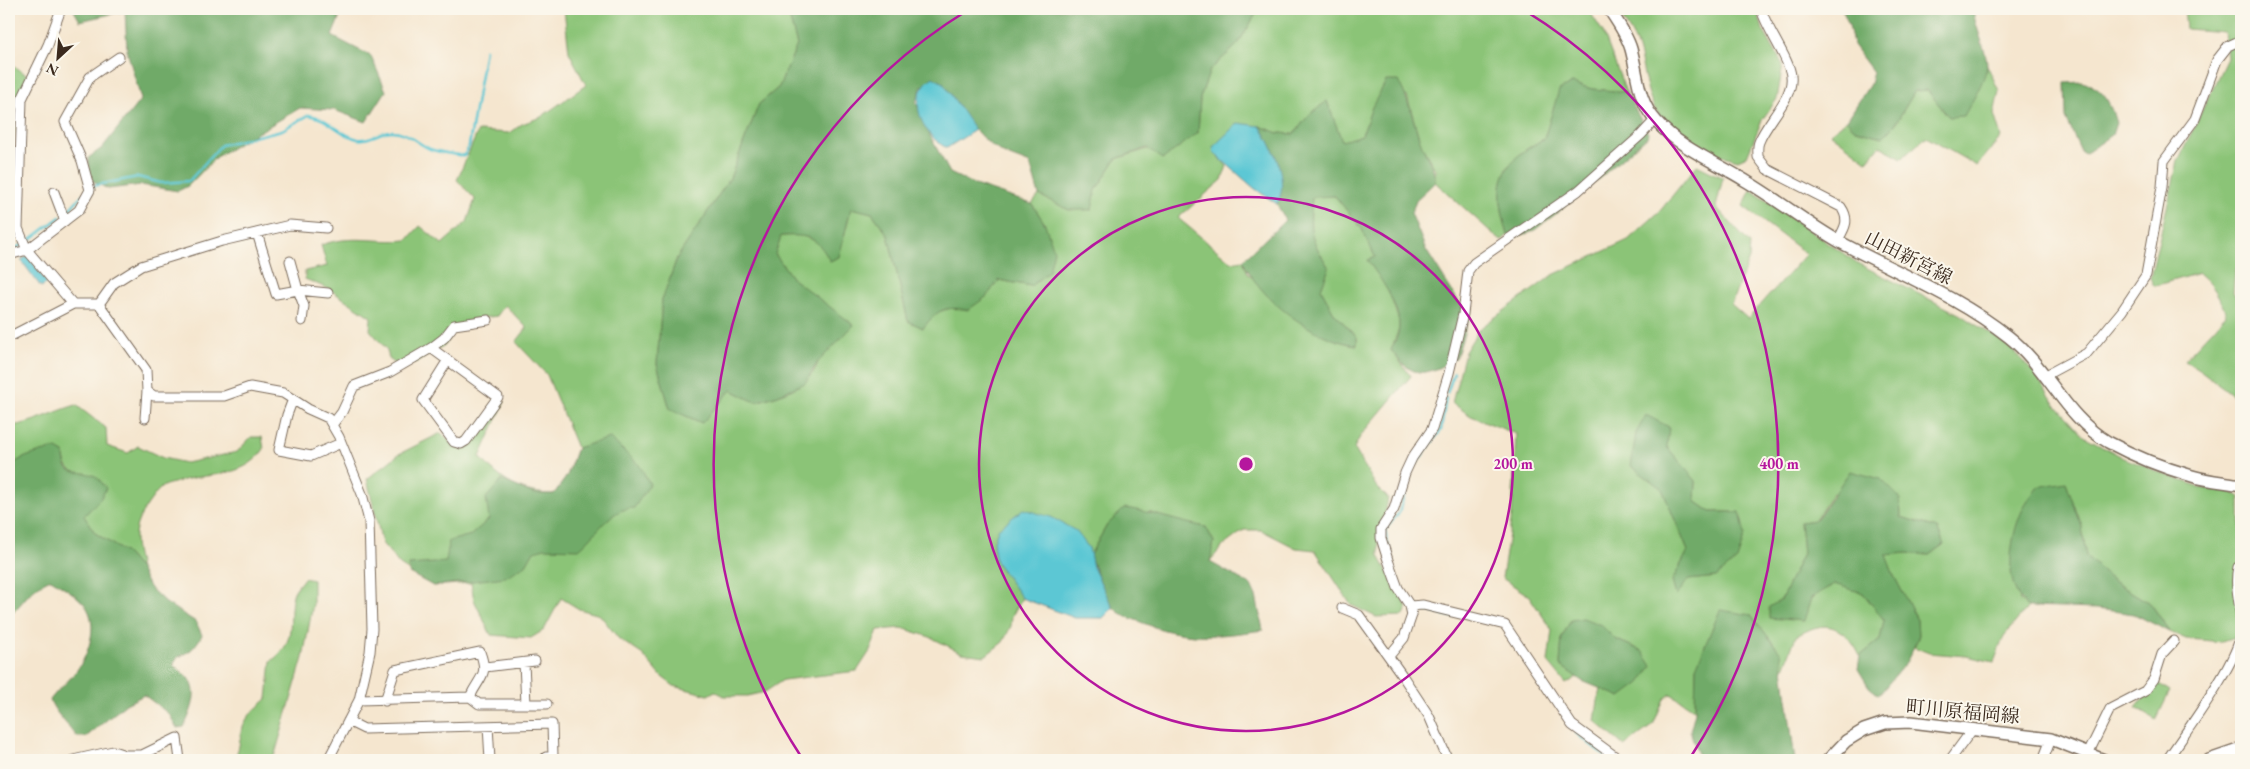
<svg xmlns="http://www.w3.org/2000/svg" width="2250" height="769" font-family="'EB Garamond','Noto Serif JP',serif">
	<style>
		.green { fill: #8bc477; stroke: #63774a; fill-rule: evenodd }
		.forest { fill: #70aa68; stroke: #566a43 }
		.water { fill: #5bc7d4; stroke: #4b7879 }
		.lines { fill: none; stroke-linecap: round; stroke-linejoin: round }
		.stream { stroke: #5bc7d4; stroke-width: 2.5 }
		.minor-casing { stroke: #7c6c5c; stroke-width: 11 }
		.major-casing { stroke: #7c6c5c; stroke-width: 14 }
		.minor { stroke: #fff; stroke-width: 9 }
		.major { stroke: #fff; stroke-width: 11 }
		.ring { fill: none; stroke: #b5179e; stroke-width: 2.5 }
		.labels { text-anchor: middle; stroke-width: 4; stroke-linejoin: round; paint-order: stroke }
		.street-label { font-size: 19px; fill: #3b2a1e; stroke: #fbf7ec }
		.centre { fill: #b5179e; stroke: #fbf7ec; stroke-width: 2.5 }
		.ring-label { font-size: 15px; text-anchor: middle; font-weight: bold; fill: #b5179e; stroke: #fbf7ec; stroke-width: 4; stroke-linejoin: round; paint-order: stroke }
	</style>
	<rect width="100%" height="100%" fill="#fbf7ec"/>
	<filter id="ink" filterUnits="userSpaceOnUse"><feTurbulence type="fractalNoise" baseFrequency=".02" numOctaves="2"/><feDisplacementMap in="SourceGraphic" scale="10" xChannelSelector="R" yChannelSelector="G"/><feConvolveMatrix kernelMatrix="1 2 1 2 8 2 1 2 1" color-interpolation-filters="sRGB"/></filter>
	<filter id="wash" filterUnits="userSpaceOnUse"><feTurbulence type="fractalNoise" baseFrequency=".0096" numOctaves="4" result="noise"/><feDisplacementMap in="SourceGraphic" scale="20" xChannelSelector="R" yChannelSelector="G"/><feGaussianBlur stdDeviation="1.12" result="paint"/><feColorMatrix in="noise" values="0 0 0 0 0 0 0 0 0 0 0 0 0 0 0 0 0 1.4 0 .05"/><feComposite in="paint" operator="in"/></filter>
	<g filter="url(#wash)">
		<rect width="100%" height="100%" fill="#f5e6cf"/>
		<path class="green" d="M 564,9 L 787,9 L 797,45 L 779,87 L 759,104 L 730,178 L 677,258 L 662,300 L 657,364 L 670,409 L 702,423 L 731,390 L 756,402 C 778,395 810,388 818,362 C 822,349 820,315 820,300 L 793,279 L 775,254 L 781,236 L 801,235 L 820,243 L 830,261 L 839,257 L 851,208 L 872,213 L 888,235 L 908,321 L 923,328 L 935,313 L 986,297 L 999,280 L 1031,286 L 1045,224 L 1032,204 L 1039,195 L 1069,210 L 1096,190 L 1116,159 L 1198,133 L 1200,98 L 1210,70 L 1238,44 L 1256,14 L 1254,9 L 1588,9 L 1603,32 L 1626,92 L 1592,89 L 1572,83 L 1560,90 L 1544,139 C 1497,163 1494,186 1508,235 L 1501,241 L 1435,182 L 1435,169 L 1421,145 L 1407,96 L 1372,107 L 1362,135 L 1342,142 L 1327,101 L 1308,116 L 1294,134 L 1278,133 L 1260,126 L 1214,153 L 1227,166 L 1222,180 L 1178,218 L 1231,262 L 1243,260 L 1248,274 C 1280,300 1314,340 1357,345 L 1357,337 L 1334,313 L 1321,289 L 1329,268 C 1309,236 1309,233 1312,197 L 1335,196 L 1362,229 L 1376,257 L 1367,260 L 1387,286 L 1399,321 L 1399,329 L 1391,350 L 1411,376 L 1361,435 L 1354,448 L 1376,486 L 1388,498 L 1385,516 L 1378,531 L 1379,556 L 1407,607 L 1404,616 L 1376,617 L 1351,605 L 1315,550 L 1296,548 L 1261,530 L 1244,530 L 1223,546 L 1209,562 L 1214,542 L 1206,527 L 1178,522 L 1149,512 L 1107,525 L 1090,555 L 1089,548 L 996,562 L 1022,598 L 1012,616 L 1011,626 L 1003,642 L 985,656 L 962,653 L 930,637 L 902,628 L 878,630 L 870,651 L 857,671 L 783,680 L 765,692 L 747,696 L 724,696 L 715,691 L 708,695 L 674,686 L 662,677 L 643,655 L 619,639 L 600,615 L 579,609 L 561,598 L 544,630 L 531,638 L 491,635 L 474,600 L 471,583 L 433,586 L 400,565 L 382,543 L 367,479 L 399,454 L 441,433 L 454,445 L 466,447 L 486,417 L 505,401 L 480,457 C 501,481 521,494 554,494 L 567,476 L 577,448 L 547,375 L 516,342 L 527,328 L 505,305 L 497,316 L 474,319 L 453,330 L 446,344 L 416,363 L 397,365 L 389,359 L 387,350 L 370,330 L 371,317 L 329,289 L 305,279 L 305,271 L 327,266 L 321,245 C 352,234 376,243 407,240 L 420,226 L 442,244 L 467,222 L 475,199 L 457,180 L 478,131 L 510,133 L 522,124 L 541,117 L 586,85 L 569,52 Z
			M 1616,9 L 1757,9 L 1763,30 L 1783,65 L 1777,99 L 1762,120 L 1747,156 L 1738,160 C 1710,153 1669,136 1655,109 C 1645,90 1644,69 1638,49 C 1634,35 1623,21 1616,9 Z
			M 2184,9 L 2241,9 L 2241,261 L 2235,271 L 2233,293 L 2241,303 L 2241,401 L 2200,370 L 2184,360 L 2226,315 C 2220,297 2214,285 2199,273 L 2154,286 L 2150,278 L 2178,161 L 2227,58 L 2224,32 L 2186,29 Z
			M 9,62 L 28,76 L 19,96 L 11,163 L 9,162 Z
			M 1987,65 L 1999,91 L 1994,114 L 2001,137 L 1977,166 L 1926,137 L 1902,158 L 1880,146 L 1867,161 L 1830,133 L 1847,120 L 1856,130 L 1883,137 L 1894,126 L 1915,91 L 1927,90 L 1949,117 L 1976,93 Z
			M 1697,165 L 1723,178 L 1716,207 L 1750,244 L 1749,259 L 1731,304 L 1748,319 L 1806,254 L 1743,206 L 1751,190 L 1859,264 L 1959,314 L 2008,345 L 2033,372 L 2056,405 L 2084,436 L 2124,458 L 2167,475 L 2203,488 L 2233,493 L 2240,497 L 2241,580 L 2236,582 L 2238,628 L 2234,638 L 2222,642 L 2202,640 L 2186,639 L 2170,632 L 2151,604 L 2113,581 L 2086,556 L 2082,527 L 2066,482 L 2019,600 L 2028,607 L 2004,636 L 1994,662 L 1966,656 L 1929,653 L 1914,647 L 1918,638 L 1917,620 L 1894,576 L 1885,554 L 1907,553 L 1929,555 L 1944,545 L 1937,528 L 1901,517 L 1900,498 L 1833,493 L 1815,520 L 1800,522 L 1803,553 L 1781,600 L 1769,617 L 1803,621 L 1811,598 L 1835,584 L 1863,593 L 1884,620 L 1880,640 L 1860,656 C 1853,641 1838,622 1818,627 C 1811,628 1803,633 1796,636 L 1783,671 L 1780,652 L 1751,615 L 1696,667 L 1695,710 L 1671,694 L 1664,699 L 1653,725 L 1624,746 L 1595,721 L 1600,687 L 1621,697 L 1642,651 L 1615,639 L 1601,625 L 1571,620 L 1562,637 L 1560,665 L 1577,677 L 1566,684 L 1548,662 L 1552,630 L 1529,596 L 1502,578 L 1512,515 L 1516,434 L 1471,416 L 1452,403 L 1465,352 L 1479,329 L 1553,275 L 1628,240 L 1660,211 ZM 1667,447 L 1696,481 L 1695,501 L 1711,512 L 1740,512 L 1716,577 L 1688,580 L 1676,595 L 1672,581 L 1688,551 L 1662,489 L 1650,479 Z
			M 76,405 L 106,428 L 107,446 L 128,453 L 138,446 L 163,458 L 186,463 L 237,452 L 251,437 L 262,437 L 264,449 C 243,481 205,471 174,483 C 169,484 163,485 160,489 C 155,493 152,499 148,504 C 130,530 134,540 140,569 L 126,553 L 95,533 L 84,516 L 92,507 L 95,476 C 78,474 64,473 64,453 L 51,449 L 9,469 L 9,426 C 29,425 55,411 76,405 Z
			M 304,578 L 313,580 L 313,604 L 303,658 L 275,754 L 271,760 L 233,760 C 240,750 239,742 242,730 C 245,716 257,708 267,699 L 271,661 C 298,642 287,621 293,595 C 294,589 301,583 304,578 Z
			M 2156,682 L 2170,691 L 2156,720 L 2136,708 Z"/>
		<path class="forest" d="M 73,9 L 343,9 L 332,36 L 371,56 L 386,91 L 366,122 L 334,110 L 300,108 L 216,157 L 188,186 L 178,191 L 141,185 L 108,189 L 91,180 L 88,158 L 102,148 L 141,99 L 127,51 L 125,11 L 80,21 Z
			M 787,9 L 1254,9 L 1256,14 L 1238,44 L 1210,70 L 1200,98 L 1198,133 L 1163,159 L 1147,148 L 1116,159 L 1096,190 L 1092,210 L 1069,210 L 1039,195 L 1030,164 C 1021,160 1010,157 1001,152 C 974,136 959,108 943,83 L 922,86 L 916,102 L 928,132 L 950,173 L 975,185 L 1032,204 L 1045,224 L 1054,251 L 1049,271 L 1031,286 L 999,280 L 986,297 L 968,310 C 943,306 939,309 923,328 L 908,321 L 888,235 L 872,213 L 851,208 L 839,257 L 830,261 C 816,236 809,235 781,236 L 775,254 L 793,279 L 854,325 L 818,362 L 805,383 L 778,395 L 755,402 L 731,390 L 702,423 L 670,409 L 657,364 L 662,300 L 677,258 L 730,178 L 759,104 L 779,87 L 797,45 Z
			M 1842,9 L 1973,9 C 1974,25 1988,53 1987,66 C 1984,83 1972,101 1964,116 L 1949,117 L 1927,90 L 1915,91 L 1894,126 L 1883,137 L 1856,130 L 1847,120 L 1870,84 L 1873,72 L 1853,45 L 1849,25 Z
			M 1386,81 L 1398,81 C 1410,101 1413,122 1421,143 C 1426,158 1435,166 1435,182 L 1417,199 L 1411,213 L 1426,250 L 1469,318 L 1456,358 C 1426,376 1414,381 1391,350 C 1394,343 1399,335 1399,327 C 1400,306 1379,276 1367,260 L 1375,257 L 1362,229 L 1335,196 L 1312,197 C 1309,233 1309,236 1329,268 L 1321,289 L 1334,313 L 1357,337 L 1357,345 C 1316,341 1258,299 1243,260 C 1256,246 1271,235 1285,220 L 1277,204 C 1289,182 1273,145 1260,126 L 1278,133 L 1294,134 L 1308,116 L 1327,101 L 1342,141 L 1362,135 L 1372,107 Z
			M 2082,82 C 2104,88 2110,102 2116,123 L 2112,135 L 2085,154 L 2081,152 L 2066,118 L 2065,83 Z
			M 1572,83 L 1592,89 L 1626,92 L 1649,135 L 1578,197 L 1532,232 L 1515,237 L 1508,235 C 1494,186 1497,163 1544,139 L 1559,90 Z
			M 1646,415 L 1669,427 L 1667,447 L 1696,481 L 1695,501 L 1711,512 L 1740,512 L 1745,535 L 1737,560 L 1716,577 L 1688,580 L 1676,596 L 1672,581 L 1688,551 L 1662,489 L 1631,466 L 1636,433 Z
			M 610,438 L 640,466 L 650,484 L 634,508 C 608,509 598,534 579,549 L 545,548 L 534,551 L 526,565 L 505,577 L 433,586 L 409,573 L 409,565 L 446,562 L 449,541 L 471,535 L 489,519 L 486,498 L 502,480 L 534,494 L 554,494 L 567,476 L 577,448 Z
			M 51,449 L 57,449 L 64,453 C 64,479 78,468 95,476 C 99,478 103,485 106,488 L 101,498 L 84,516 L 95,533 L 126,553 L 140,569 L 149,587 L 166,603 L 196,622 L 202,635 C 196,646 190,653 178,657 L 173,665 C 178,670 184,673 188,678 C 201,691 190,714 184,727 L 177,728 L 169,714 L 144,695 L 126,704 L 86,737 L 77,737 C 68,724 56,715 50,700 C 57,690 66,684 74,674 C 88,657 100,625 85,605 C 77,595 62,586 51,579 C 29,588 25,602 9,616 L 9,470 C 16,456 38,454 51,449 Z
			M 1850,471 L 1881,479 L 1900,498 L 1901,517 L 1937,528 L 1944,545 L 1929,555 L 1907,553 L 1886,555 L 1894,576 L 1917,620 L 1918,638 L 1907,661 L 1879,695 L 1869,687 L 1858,669 L 1860,656 L 1880,640 L 1884,620 L 1863,593 L 1834,584 L 1811,598 L 1804,621 L 1769,618 L 1769,607 L 1781,600 L 1803,553 L 1800,522 L 1816,520 Z
			M 2066,482 L 2082,527 L 2086,556 L 2113,581 L 2151,604 L 2170,632 L 2134,614 L 2097,609 L 2028,607 C 2002,588 2010,537 2022,511 C 2026,503 2032,495 2037,487 Z
			M 1125,508 C 1153,512 1178,522 1206,527 L 1214,542 L 1210,562 L 1251,585 L 1256,596 L 1263,630 C 1215,637 1184,640 1138,621 C 1130,618 1119,614 1114,608 C 1108,602 1092,564 1090,555 L 1107,525 Z
			M 1720,610 L 1751,615 L 1781,653 L 1795,760 L 1700,760 L 1690,731 L 1695,712 L 1696,667 Z
			M 1583,618 L 1601,625 L 1615,639 L 1642,651 L 1652,666 L 1640,683 L 1621,697 L 1582,681 L 1560,665 L 1562,637 L 1571,620 Z"/>
		<path class="water" d="M 933,77 L 943,83 L 975,130 L 947,148 C 921,135 905,96 933,77 Z
			M 1238,123 L 1260,126 C 1273,145 1290,182 1277,204 L 1254,188 L 1214,153 L 1213,147 Z
			M 28,256 L 47,283 L 41,287 L 21,260 Z
			M 1023,509 L 1051,517 L 1076,531 L 1089,548 L 1093,567 L 1113,608 L 1103,618 L 1075,618 L 1022,598 L 996,562 L 993,544 L 998,529 Z"/>
		<g class="lines">
			<path class="stream" d="M 92,186 L 138,177 L 161,183 L 189,181 L 221,145 L 282,130 L 309,115 C 329,118 339,135 358,139 C 370,141 380,131 391,131 C 405,130 418,144 430,149 C 441,153 453,154 464,156 L 469,146 L 485,50
				M 65,214 L 83,194
				M 27,242 L 60,217
				M 9,251 L 22,245
				M 1447,393 L 1454,373
				M 1390,553 L 1385,530 L 1399,513 L 1412,469 L 1441,430 L 1446,398
				M 1419,608 L 1422,610 L 1454,617
				M 1576,733 L 1610,760"/>
		</g>
	</g>
	<g filter="url(#ink)">
		<g class="lines">
			<defs>
				<path id="minor" d="M 61,9 L 48,45 L 22,99 L 18,228 L 27,250 L 79,210 L 90,190 L 82,161 L 65,122 L 90,77 L 119,57
					M 1761,9 C 1767,30 1790,60 1791,76 C 1794,98 1766,122 1759,142 C 1757,146 1758,153 1758,157 L 1767,169 L 1841,207 C 1850,220 1845,228 1838,240
					M 54,192 L 65,221
					M 257,233 L 276,294 L 298,290 L 290,261
					M 9,255 L 27,250 L 73,304
					M 99,304 L 146,370 L 147,391 L 154,396 L 224,396 L 250,387 L 283,393 L 308,409 L 328,418 L 339,437 L 362,494 L 369,521 L 372,629 L 370,652 L 359,700 L 328,760
					M 99,304 L 114,283 L 141,266 L 222,241 L 290,225 L 326,228
					M 302,321 L 304,306 L 298,290 L 328,293
					M 9,337 L 73,304 L 99,304
					M 431,348 L 444,338 L 454,325 L 488,320
					M 2046,375 L 2087,353 L 2122,311 L 2146,275 L 2162,187 L 2164,161 L 2195,119 L 2217,60 L 2228,46 L 2241,40
					M 293,399 L 287,415 L 279,450 L 311,456 L 341,443
					M 145,418 L 147,391
					M 332,425 L 342,412 L 354,386 L 390,372 L 431,348 L 498,397 L 466,441 L 461,444 L 454,442 L 423,400 L 448,360
					M 1410,606 L 1423,605 L 1505,625 L 1572,725 L 1620,760
					M 1342,608 L 1359,615 L 1402,675 L 1429,716 L 1448,760
					M 1389,656 L 1404,638 L 1412,615 L 1410,606 L 1398,588 L 1388,560 L 1381,538 L 1381,529 L 1394,509 L 1405,473 L 1412,458 L 1432,429 L 1449,373 L 1463,314 L 1468,271 L 1474,263 L 1494,249 L 1578,191 L 1641,135 L 1655,120
					M 524,663 L 526,704
					M 485,667 L 535,661
					M 359,700 L 470,697 L 479,704 L 547,704
					M 385,701 L 395,670 L 480,652 C 489,677 480,675 470,697
					M 348,721 L 364,729 L 552,724 L 553,756 L 546,757 L 545,760
					M 488,726 L 490,760
					M 73,760 L 113,751 L 125,755 L 142,755 L 177,738 L 180,760
					M 1950,760 L 1972,730
					M 2043,760 L 2051,739
					M 2085,760 L 2110,709 L 2145,691 L 2154,679 L 2162,654 L 2174,641
					M 2167,760 C 2185,733 2239,661 2241,632 C 2243,610 2233,589 2238,567"/>
				<path id="major" d="M 1609,9 C 1617,21 1627,35 1631,49 C 1638,74 1637,101 1657,122 C 1681,149 1716,162 1746,181 C 1778,200 1808,224 1840,242 C 1897,273 1958,296 2009,337 C 2047,367 2066,418 2108,442 C 2134,456 2164,468 2192,476 C 2208,481 2225,482 2241,485
					M 1828,760 L 1846,741 L 1864,730 L 1885,723 L 1911,722 L 2051,739 L 2104,760
					M 2209,760 L 2241,749"/>
			</defs>
			<use href="#minor" class="minor-casing"/>
			<use href="#major" class="major-casing"/>
			<use href="#minor" class="minor"/>
			<use href="#major" class="major"/>
		</g>
	</g>
	<g class="ring">
		<circle cx="1246" cy="464" r="267"/>
		<path d="M802 758A533 533 0 0 1 968 10M1524 10A533 533 0 0 1 1690 758"/>
	</g>
	<g class="labels">
		<g class="street-label">
			<text transform="translate(1909 257) rotate(27)" y="7">山田新宮線</text>
			<text transform="translate(1963 711) rotate(5)" y="7">町川原福岡線</text>
		</g>
	</g>
	<circle cx="1246" cy="464" r="8" class="centre"/>
	<g class="ring-label">
		<text x="1513" y="469">200 m</text>
		<text x="1779" y="469">400 m</text>
	</g>
	<rect width="2250" height="769" fill="none" stroke="#fbf7ec" stroke-width="30"/>
	<g transform="translate(58 58) rotate(206)" stroke="#fbf7ec" stroke-width="4" paint-order="stroke">
	<path d="M0-4L9 19L0 12L-9 19Z" fill="#3b2a1e"/>
	<text y="-8" font-size="14" font-weight="bold" text-anchor="middle" fill="#3b2a1e">N</text>
	</g>
</svg>
